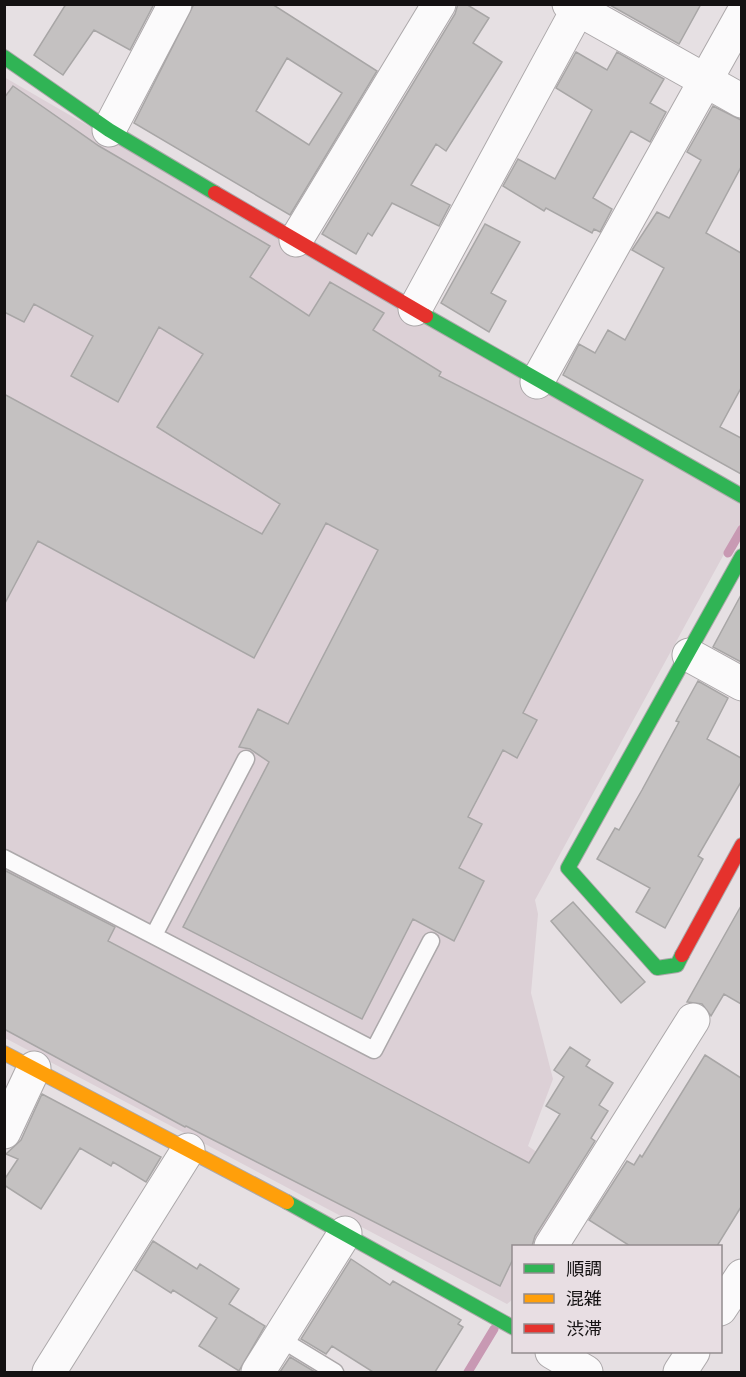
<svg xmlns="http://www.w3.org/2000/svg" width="746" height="1377" font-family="Helvetica,'Noto Sans JP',sans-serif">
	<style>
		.built { fill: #dcd0d6 }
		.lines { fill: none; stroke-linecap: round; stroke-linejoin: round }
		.stream { stroke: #c899b3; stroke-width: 9 }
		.building { fill: #c4c1c1; stroke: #a8a6a6; stroke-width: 1.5; fill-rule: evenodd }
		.lane-casing { stroke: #aca8aa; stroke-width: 19 }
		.street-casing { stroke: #aca8aa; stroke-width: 35 }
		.fast-casing { stroke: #aca8aa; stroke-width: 16 }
		.slow-casing { stroke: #aca8aa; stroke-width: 16 }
		.jam-casing { stroke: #aca8aa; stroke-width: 16 }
		.lane { stroke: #fbfafb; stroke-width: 16 }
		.street { stroke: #fbfafb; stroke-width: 33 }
		.fast { stroke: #30b455; stroke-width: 14 }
		.slow { stroke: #ff9f0a; stroke-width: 14 }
		.jam { stroke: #e5322d; stroke-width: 14 }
	</style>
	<rect width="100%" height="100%" fill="#e6e0e3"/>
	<path class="built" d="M 4,77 L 741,504 L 741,523 L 535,900 L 538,914 L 531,993 L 553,1079 L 528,1146 L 585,1185 L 547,1246 L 514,1246 L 513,1299 L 507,1304 L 5,1038 Z"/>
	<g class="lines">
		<path class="stream" d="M 728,553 L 742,529
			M 468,1372 L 494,1329"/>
	</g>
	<path class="building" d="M 66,4 L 154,4 L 130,50 L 94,30 L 63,75 L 34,55 Z
		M 194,4 L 272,4 L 377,71 L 290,215 L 134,123 ZM 287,58 L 342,93 L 309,145 L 256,111 Z
		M 458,4 L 466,4 L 489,18 L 473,43 L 502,62 L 446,151 L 436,144 L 411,185 L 450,205 L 439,226 L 392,203 L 372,236 L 368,233 L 356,254 L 322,234 L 455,14 Z
		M 608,4 L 701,4 L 679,44 Z
		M 576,52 L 607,70 L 617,52 L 664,79 L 650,103 L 666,112 L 650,142 L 631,131 L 593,198 L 612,209 L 600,232 L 594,229 L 592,233 L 546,208 L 544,211 L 503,186 L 518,159 L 555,179 L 592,110 L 556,88 Z
		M 13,86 L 99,146 L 270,246 L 250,277 L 309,316 L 330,282 L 384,313 L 373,330 L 441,372 L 439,376 L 643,480 L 523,713 L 537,720 L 517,758 L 503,750 L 468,817 L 482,824 L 459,868 L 484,881 L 454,941 L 413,919 L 362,1019 L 183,927 L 269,762 L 250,749 L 239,747 L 258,709 L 288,724 L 378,550 L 326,523 L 254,658 L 38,541 L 4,605 L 4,394 L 262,534 L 280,504 L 157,427 L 203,354 L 159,327 L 118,402 L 71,376 L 93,336 L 34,304 L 24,322 L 4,312 L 4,98 Z
		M 713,106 L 741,120 L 741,167 L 706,233 L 741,253 L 741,388 L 720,427 L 741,438 L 741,474 L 563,375 L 579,344 L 595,353 L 608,330 L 625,340 L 664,268 L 632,250 L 657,212 L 669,218 L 701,160 L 687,152 Z
		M 485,224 L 520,242 L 491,293 L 506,301 L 489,332 L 441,303 Z
		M 741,595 L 741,662 L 713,647 Z
		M 698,681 L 728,698 L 707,739 L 741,758 L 741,782 L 698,856 L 703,859 L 665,928 L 636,912 L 650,888 L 597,859 L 615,828 L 619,830 L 642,790 L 679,722 L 676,721 Z
		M 4,870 L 115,927 L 108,941 L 529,1163 L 560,1114 L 546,1106 L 564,1077 L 554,1070 L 570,1047 L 590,1060 L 586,1066 L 613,1083 L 599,1105 L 608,1111 L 591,1138 L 595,1141 L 535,1236 L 532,1246 L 513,1246 L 513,1259 L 500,1286 L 186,1126 L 185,1127 L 4,1029 Z
		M 573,902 L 645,982 L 621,1003 L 551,921 Z
		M 741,906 L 741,1004 L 724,994 L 711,1016 L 702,1004 L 687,1002 Z
		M 705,1055 L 741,1078 L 741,1207 L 717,1246 L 630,1246 L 589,1220 L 627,1161 L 634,1165 L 640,1155 L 642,1157 Z
		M 42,1094 L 161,1157 L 146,1182 L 113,1162 L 111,1166 L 80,1148 L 41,1209 L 4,1185 L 4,1180 L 18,1159 L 6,1154 L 21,1140 Z
		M 153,1241 L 197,1269 L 200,1264 L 239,1289 L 229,1304 L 265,1326 L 239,1371 L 199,1346 L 217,1318 L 173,1290 L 171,1293 L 135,1270 Z
		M 351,1259 L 390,1285 L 393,1281 L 461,1320 L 458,1324 L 463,1327 L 435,1372 L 373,1372 L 332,1346 L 326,1354 L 301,1339 Z
		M 290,1357 L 315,1372 L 280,1372 Z"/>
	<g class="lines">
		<defs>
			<path id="lane" d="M 4,858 L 374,1050 L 431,941
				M 154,935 L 246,759
				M 279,1338 L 335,1372"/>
			<path id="street" d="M 569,4 L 742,101
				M 109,130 L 175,4
				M 296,240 L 439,4
				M 415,309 L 578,9
				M 537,382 L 742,15
				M 689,655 L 742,684
				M 4,1132 L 34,1068
				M 551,1246 L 693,1020
				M 720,1309 L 742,1276
				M 552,1352 L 586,1372
				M 49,1372 L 188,1150
				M 258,1372 L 345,1233
				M 680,1372 L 693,1352"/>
			<path id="fast" d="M 4,57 L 109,130 L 215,193
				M 426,316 L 742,496
				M 682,955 L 677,965 L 657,968 L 568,868 L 742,556
				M 287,1202 L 514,1328"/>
			<path id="slow" d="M 4,1053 L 287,1202"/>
			<path id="jam" d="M 215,193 L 426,316
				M 682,955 L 742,845"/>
		</defs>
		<use href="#lane" class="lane-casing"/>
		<use href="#street" class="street-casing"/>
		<use href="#fast" class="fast-casing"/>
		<use href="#slow" class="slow-casing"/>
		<use href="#jam" class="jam-casing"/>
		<use href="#lane" class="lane"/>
		<use href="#street" class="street"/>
		<use href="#fast" class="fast"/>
		<use href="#slow" class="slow"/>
		<use href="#jam" class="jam"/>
	</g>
	<rect width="746" height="1377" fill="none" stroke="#141112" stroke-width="12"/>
	<rect x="512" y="1245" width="210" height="108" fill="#e8dee3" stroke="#938c8f" stroke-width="1.5"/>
	<rect x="524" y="1264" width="30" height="9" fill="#30b455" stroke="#938c8f" stroke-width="1.5"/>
	<text x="566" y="1275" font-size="18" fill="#141112">順調</text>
	<rect x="524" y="1294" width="30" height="9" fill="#ff9f0a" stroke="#938c8f" stroke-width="1.5"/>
	<text x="566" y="1305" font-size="18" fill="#141112">混雑</text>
	<rect x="524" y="1324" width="30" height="9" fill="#e5322d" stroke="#938c8f" stroke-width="1.5"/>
	<text x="566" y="1335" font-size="18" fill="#141112">渋滞</text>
</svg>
